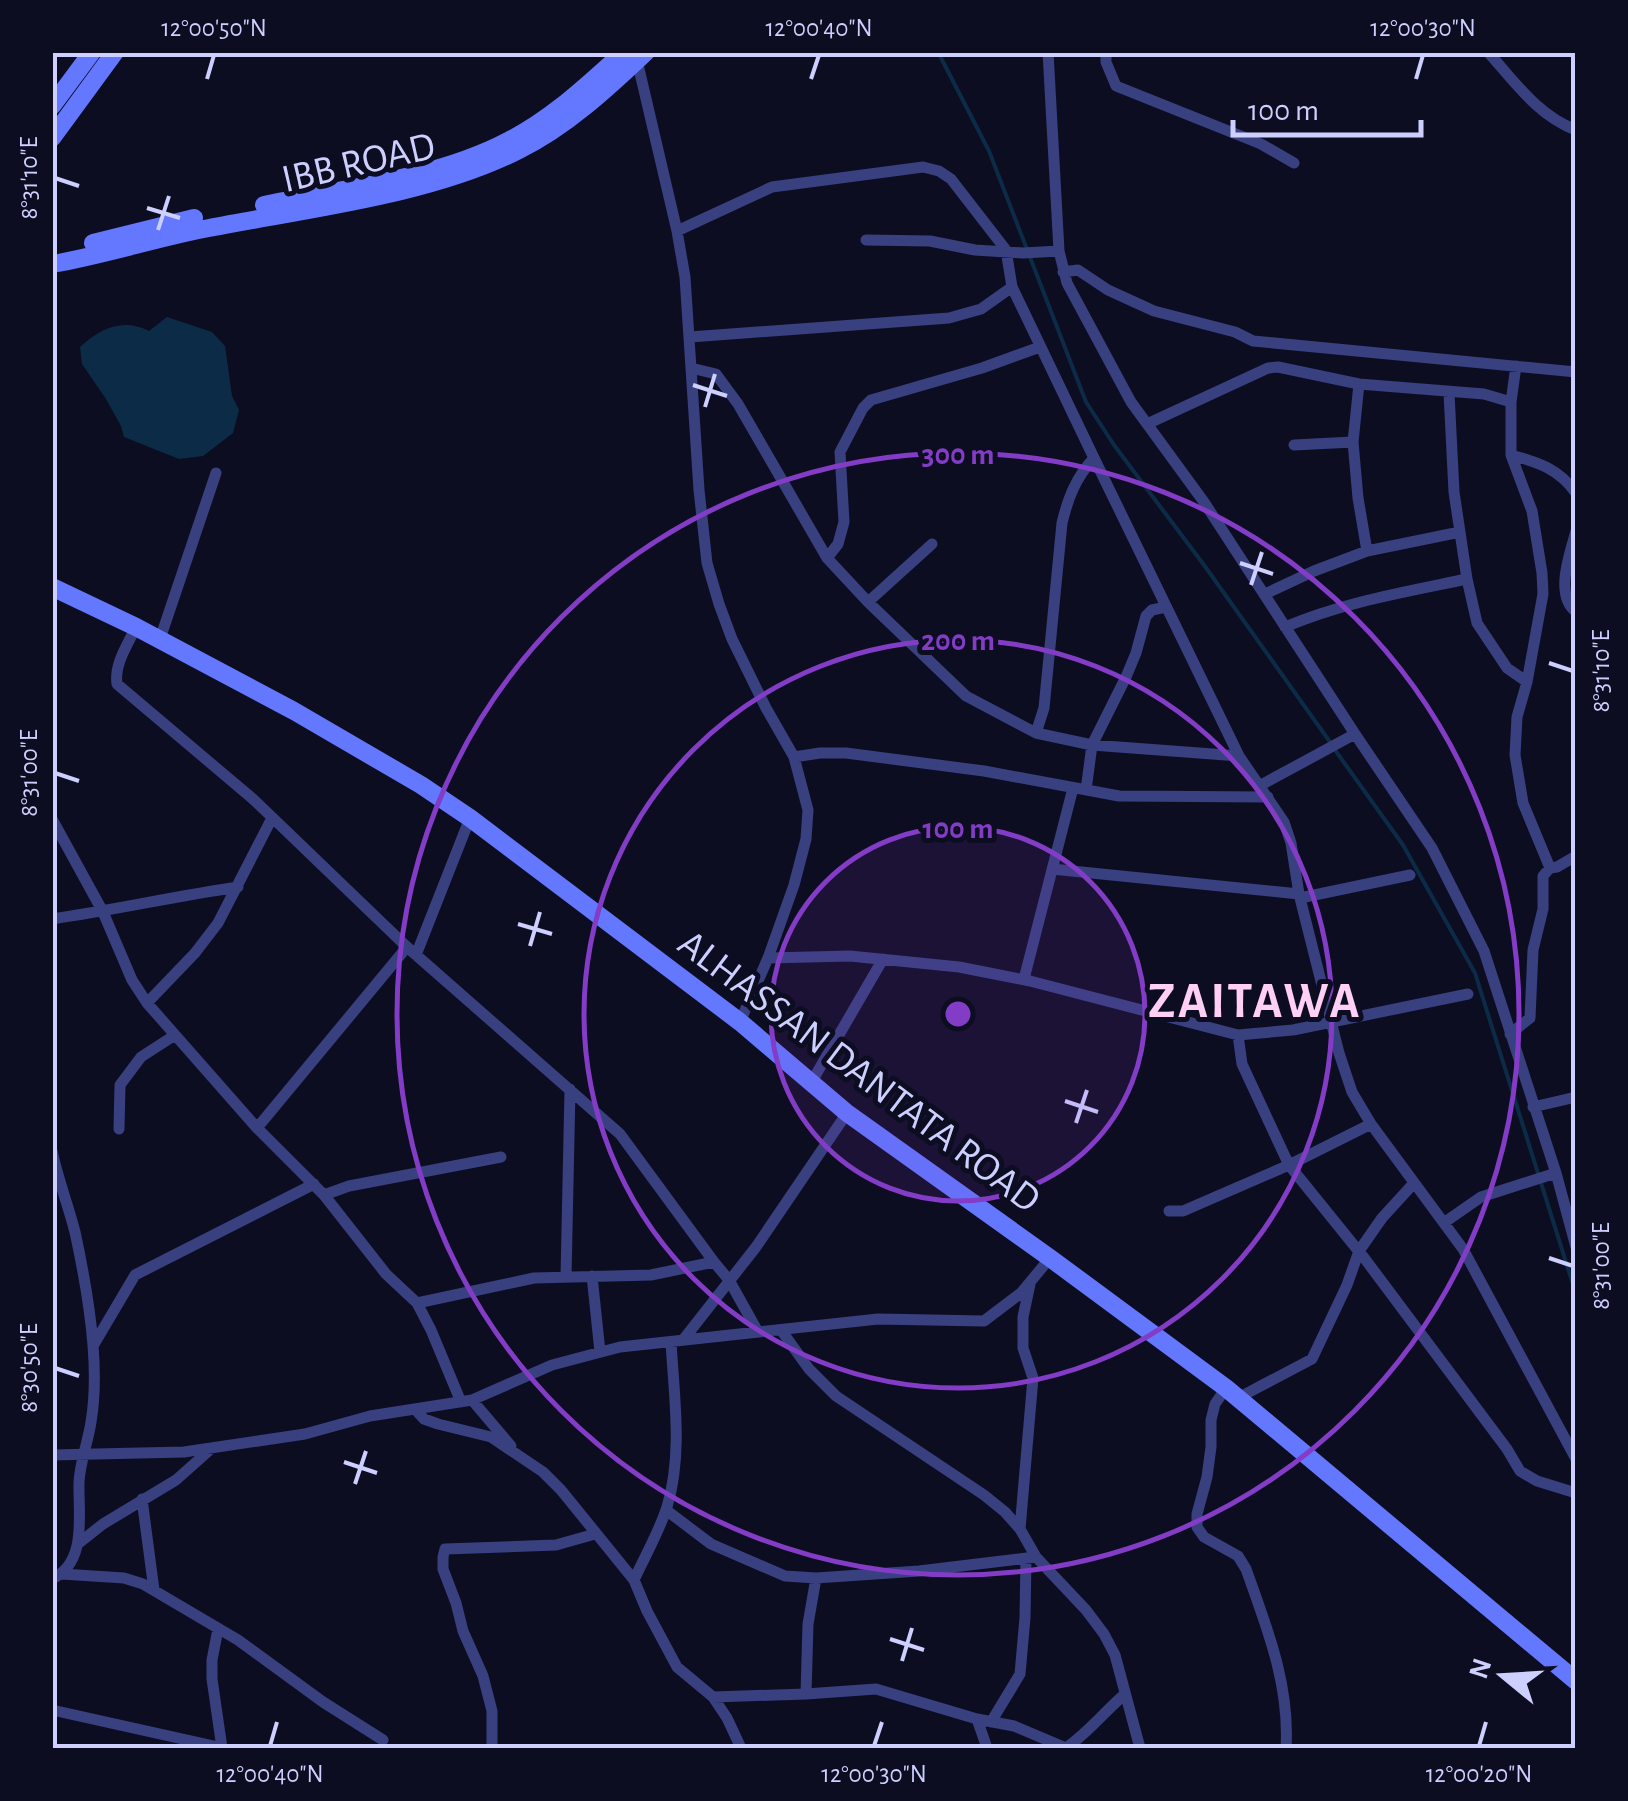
<svg xmlns="http://www.w3.org/2000/svg" width="1628" height="1801" font-family="'Alegreya Sans',sans-serif">
	<style>
		.water { fill: #0c2b46 }
		.lines { fill: none; stroke-linecap: round; stroke-linejoin: round }
		.stream { stroke: #0c2b46; stroke-width: 4 }
		.street { stroke: #384080; stroke-width: 11 }
		.secondary { stroke: #6478ff; stroke-width: 18 }
		.ticks { fill: none; stroke: #cdcfff; stroke-width: 4 }
		.ring { fill: none; stroke: #833cc5; stroke-width: 5 }
		.labels { text-anchor: middle; stroke-width: 10; stroke-linejoin: round; paint-order: stroke }
		.street-label { font-size: 40px; fill: #cdcfff; stroke: #0d0d21 }
		.district-label { font-size: 50px; font-weight: bold; letter-spacing: 2.5px; fill: #ffcff5; stroke: #0d0d21 }
		.centre { fill: #833cc5; stroke: #0d0d21; stroke-width: 5 }
		.ring-label { font-size: 30px; text-anchor: middle; font-weight: bold; fill: #833cc5; stroke: #0d0d21; stroke-width: 10; stroke-linejoin: round; paint-order: stroke }
		.neatline { fill: none; stroke: #cdcfff; stroke-width: 4 }
		.ticks-label { font-size: 25px; text-anchor: middle; fill: #cdcfff }
	</style>
	<rect width="100%" height="100%" fill="#0d0d21"/>
	<path class="water" d="M 167,317 L 212,332 L 225,346 L 232,396 L 239,410 L 233,433 L 203,456 L 179,459 L 124,437 L 121,426 L 106,399 L 82,364 L 80,347 C 101,328 123,318 149,331 Z"/>
	<g class="lines">
		<path class="stream" d="M 938,52 L 989,151 L 1086,402 L 1114,445 L 1204,565 L 1330,742
			M 1335,750 L 1403,845 L 1475,973 L 1576,1294"/>
		<path class="street" d="M 1048,52 L 1059,251 L 1067,283 L 1131,402 L 1204,502 L 1355,734 L 1432,848 L 1484,951 L 1556,1173 L 1576,1247
			M 1106,52 L 1106,62 L 1116,86 L 1261,144 L 1294,163
			M 1488,52 C 1514,81 1538,116 1576,130
			M 636,56 L 677,231 L 685,277 L 699,490 L 707,563 L 719,604 L 732,639 L 766,708 L 794,757 L 808,810 L 806,839 L 794,885 L 768,958 L 740,1022
			M 677,231 L 772,187 L 923,167 L 939,171 L 951,179 L 1006,250 L 1012,287 L 1094,458 L 1239,756 L 1284,822 L 1291,843 L 1299,894 L 1339,1053 L 1352,1092 L 1371,1124 L 1463,1249 L 1576,1459
			M 866,240 L 930,241 L 975,250 L 1023,253 L 1059,251
			M 1063,272 L 1078,270 L 1108,290 L 1154,311 L 1235,332 L 1253,341 L 1576,372
			M 690,337 L 949,318 L 981,309 L 1012,287
			M 1516,366 L 1511,402 L 1511,455 L 1532,511 L 1542,573 L 1543,594 L 1527,682 L 1517,717 L 1515,755 L 1523,803 L 1550,868
			M 691,368 L 716,374 L 738,404 L 827,558 L 868,602 L 966,696 L 1036,733 L 1092,745 L 1239,756
			M 1359,384 L 1353,442 L 1358,498 L 1367,551
			M 1449,393 L 1454,492 L 1467,579 L 1477,623 L 1507,668 L 1527,682
			M 1147,424 L 1268,368 L 1278,367 L 1359,384 L 1484,394 L 1511,402
			M 1294,445 L 1353,442
			M 1511,455 C 1538,462 1559,469 1576,493
			M 1576,531 C 1570,554 1554,595 1576,612
			M 827,558 L 838,544 L 844,522 L 840,452 L 863,408 L 871,400 L 982,368 L 1040,347
			M 1265,594 L 1314,571 L 1367,551 L 1460,532
			M 868,602 L 932,544
			M 136,627 C 128,644 114,664 117,684 L 253,799 L 407,947 L 620,1134 L 714,1262 L 729,1280 L 758,1332
			M 1285,627 C 1344,602 1405,592 1467,579
			M 160,639 L 216,473
			M 1036,733 L 1044,708 L 1062,523 C 1068,498 1076,477 1094,458
			M 794,757 L 820,753 L 846,753 L 984,771 L 1119,796 L 1268,797
			M 1261,785 L 1355,734
			M 1086,790 L 1092,745 L 1126,677 L 1136,653 L 1146,616 L 1152,610 L 1166,607
			M 52,819 L 103,912 L 132,980 L 147,1003 L 257,1128 L 324,1195 L 386,1274 L 417,1303 L 431,1330 L 461,1402
			M 1052,869 L 1299,894
			M 1300,898 L 1410,875
			M 52,919 C 115,910 176,896 238,887
			M 416,955 L 470,818
			M 768,958 L 850,956 L 959,967 L 1030,981 L 1238,1035 L 1293,1030 L 1468,994
			M 1024,979 L 1073,788
			M 147,1003 L 195,953 L 218,923 L 272,818
			M 1510,1034 L 1530,1018 L 1533,950 L 1543,909 L 1543,876 L 1550,868 L 1557,867 L 1576,856
			M 1238,1035 L 1242,1064 L 1289,1165 L 1365,1259 L 1507,1449 L 1520,1471 L 1537,1481 L 1576,1493
			M 811,1083 L 883,959
			M 1533,1107 L 1576,1097
			M 257,1128 L 407,947
			M 119,1129 L 120,1085 L 141,1057 L 175,1035
			M 52,1151 C 58,1179 68,1205 75,1232 C 83,1269 90,1307 93,1345 C 95,1370 95,1398 91,1422 C 88,1442 80,1462 79,1482 C 78,1514 88,1562 52,1579
			M 324,1195 L 349,1186 L 501,1157
			M 1169,1211 L 1183,1211 L 1289,1165 L 1371,1124
			M 1445,1222 L 1481,1197 L 1556,1173
			M 592,1276 L 600,1352
			M 566,1277 L 570,1089
			M 417,1303 L 534,1278 L 651,1275 L 714,1262
			M 781,1330 L 809,1369 L 836,1396 L 984,1495 L 1005,1512 L 1020,1529 L 1036,1557 L 1086,1610 L 1104,1634 L 1115,1655 L 1140,1748
			M 683,1340 L 756,1247 L 847,1113
			M 93,1346 L 135,1275 L 314,1184
			M 1226,1388 L 1215,1404 L 1211,1420 L 1211,1447 L 1207,1477 L 1197,1514 L 1197,1527 L 1204,1537 L 1238,1556 L 1246,1569 C 1267,1628 1290,1685 1286,1748
			M 1238,1398 L 1312,1359 L 1347,1285 L 1359,1251 L 1382,1218 L 1414,1183
			M 472,1400 L 511,1446
			M 415,1409 L 424,1419 L 438,1424 L 491,1437 L 543,1472 L 561,1490 L 634,1580 L 647,1611 L 677,1667 L 713,1697 L 727,1718 L 741,1748
			M 52,1455 L 184,1452 L 305,1434 L 370,1416 L 472,1400 L 552,1365 L 620,1347 L 878,1319 L 984,1321 L 1021,1293 L 1050,1258
			M 142,1499 L 154,1590
			M 666,1510 L 711,1544 L 785,1576 L 816,1578 L 919,1571 L 1036,1557
			M 1020,1529 L 1033,1378 L 1023,1348 L 1023,1317 L 1030,1284
			M 79,1543 L 103,1524 L 176,1480 L 212,1448
			M 62,1574 L 124,1578 L 143,1584 L 238,1640 L 323,1702 L 383,1740
			M 634,1580 C 645,1556 659,1532 667,1507 C 683,1454 674,1396 671,1342
			M 218,1629 L 212,1660 L 212,1679 L 222,1748
			M 806,1694 L 808,1624 L 816,1578
			M 713,1697 L 806,1694 L 876,1689 L 977,1719 L 1014,1726 L 1066,1748
			M 52,1710 L 223,1748
			M 977,1719 L 987,1748
			M 991,1722 L 1020,1674 L 1025,1618 L 1026,1558
			M 492,1748 L 492,1711 L 483,1676 L 463,1631 L 456,1603 L 443,1569 L 443,1557 L 445,1549 L 556,1545 L 595,1534
			M 1066,1748 C 1089,1732 1104,1712 1125,1694"/>
		<path class="secondary" d="M 52,106 L 92,52
			M 52,138 L 115,52
			M 264,205 C 342,189 438,178 508,141 C 552,119 587,85 624,52
			M 93,243 L 194,218
			M 52,264 C 105,255 156,238 209,228 C 306,209 431,195 519,150 C 566,127 608,88 646,52
			M 52,587 L 136,627 L 294,711 L 421,785 L 470,818 L 740,1022 L 847,1113 L 1050,1258 L 1226,1388 L 1576,1681"/>
	</g>
	<path class="ticks" d="M 207,79 L 214,55M 811,79 L 819,55M 1416,79 L 1423,55M 55,178 L 79,186M 147,208 L 180,218M 158,230 L 169,196M 693,385 L 727,396M 705,407 L 715,374M 1240,563 L 1273,574M 1251,585 L 1262,552M 1549,663 L 1573,671M 55,773 L 79,781M 518,924 L 552,934M 530,946 L 540,912M 1065,1101 L 1098,1112M 1076,1123 L 1087,1090M 1549,1258 L 1573,1266M 55,1368 L 79,1376M 344,1462 L 377,1473M 355,1484 L 366,1451M 890,1639 L 924,1650M 902,1661 L 912,1628M 270,1746 L 277,1722M 874,1746 L 882,1722M 1479,1746 L 1486,1722"/>
	<circle cx="958" cy="1014" r="187" fill="#833cc5" fill-opacity=".12"/>
	<g class="ring">
		<circle cx="958" cy="1014" r="187"/>
		<circle cx="958" cy="1014" r="374"/>
		<circle cx="958" cy="1014" r="561"/>
	</g>
	<g class="labels">
		<g class="street-label">
			<text transform="translate(358 161) rotate(-13)" y="14">IBB ROAD</text>
			<text transform="translate(860 1070) rotate(37)" y="14">ALHASSAN DANTATA ROAD</text>
		</g>
		<g class="district-label">
			<text x="1255" y="1017">ZAITAWA</text>
		</g>
	</g>
	<circle cx="958" cy="1014" r="15" class="centre"/>
	<g class="ring-label">
		<text x="958" y="464">300 m</text>
		<text x="958" y="650">200 m</text>
		<text x="958" y="838">100 m</text>
	</g>
	<rect width="1628" height="1801" fill="none" stroke="#0d0d21" stroke-width="110"/>
	<g transform="translate(1503 1676) rotate(288)" stroke="#0d0d21" stroke-width="8" paint-order="stroke">
	<path d="M0-8L18 38L0 25L-18 38Z" fill="#cdcfff"/>
	<text y="-15" font-size="28" font-weight="bold" text-anchor="middle" fill="#cdcfff">N</text>
	</g>
	<path d="M1233 120v15h188v-15" fill="none" stroke="#cdcfff" stroke-width="5"/>
	<text x="1248" y="120" font-size="30" fill="#cdcfff" stroke="#0d0d21" stroke-width="8" paint-order="stroke">100 m</text>
	<rect x="55" y="55" width="1518" height="1691" class="neatline"/>
	<g class="ticks-label">
		<text x="214" y="36">12°00'50"N</text>
		<text x="819" y="36">12°00'40"N</text>
		<text x="1423" y="36">12°00'30"N</text>
		<text transform="translate(28 178) rotate(-90)" y="9">8°31'10"E</text>
		<text transform="translate(1600 671) rotate(-90)" y="9">8°31'10"E</text>
		<text transform="translate(28 773) rotate(-90)" y="9">8°31'00"E</text>
		<text transform="translate(1600 1266) rotate(-90)" y="9">8°31'00"E</text>
		<text transform="translate(28 1368) rotate(-90)" y="9">8°30'50"E</text>
		<text x="270" y="1782">12°00'40"N</text>
		<text x="874" y="1782">12°00'30"N</text>
		<text x="1479" y="1782">12°00'20"N</text>
	</g>
</svg>
